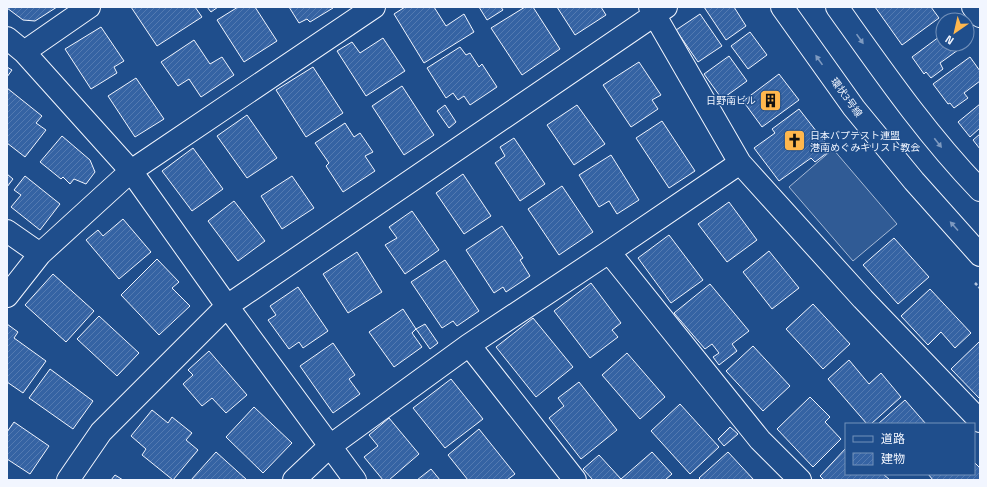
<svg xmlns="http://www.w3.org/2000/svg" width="987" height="487" font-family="'Titillium Web','Noto Sans JP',sans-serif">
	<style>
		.parking { fill: #305b95; stroke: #a8bbd7 }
		.building { fill: url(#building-hatch); stroke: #f2f6ff }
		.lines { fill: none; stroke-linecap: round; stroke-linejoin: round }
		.minor-casing { stroke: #f2f6ff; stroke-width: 24 }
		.tertiary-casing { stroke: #f2f6ff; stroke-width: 24 }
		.path { stroke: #b3c4dc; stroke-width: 2.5; stroke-dasharray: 3 2; stroke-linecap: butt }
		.minor { stroke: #1f4e8c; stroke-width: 22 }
		.tertiary { stroke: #1f4e8c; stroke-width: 22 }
		.oneway { fill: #7e9ac0 }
		.labels { text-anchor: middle; stroke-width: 3; stroke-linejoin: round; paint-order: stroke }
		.street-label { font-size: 10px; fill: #f2f6ff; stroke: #1f4e8c }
		.poi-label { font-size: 10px; fill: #f2f6ff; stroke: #1f4e8c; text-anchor: end }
	</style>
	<defs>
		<pattern id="building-hatch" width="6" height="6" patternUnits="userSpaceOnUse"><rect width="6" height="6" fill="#3563a3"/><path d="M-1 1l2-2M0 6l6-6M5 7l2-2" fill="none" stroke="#537ab1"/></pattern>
	</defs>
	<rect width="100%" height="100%" fill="#1f4e8c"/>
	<path class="parking" d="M 833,149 L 897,224 L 853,261 L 789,187 Z"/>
	<path class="building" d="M 7,7 L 57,7 L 35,21 L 23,20 L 7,8 Z
		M 131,7 L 195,7 L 202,17 L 157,46 Z
		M 207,7 L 218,7 L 211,12 Z
		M 238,7 L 255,7 L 277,41 L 244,62 L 217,20 Z
		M 289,7 L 332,7 L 333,8 L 310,22 L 307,19 L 299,23 Z
		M 405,7 L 434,7 L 446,26 L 464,14 L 474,32 L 424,63 L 394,14 Z
		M 479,7 L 501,7 L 503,10 L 487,20 Z
		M 525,7 L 533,7 L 560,49 L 522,75 L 491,28 Z
		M 557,7 L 601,7 L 606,15 L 575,35 Z
		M 704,7 L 734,7 L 746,26 L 726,40 Z
		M 875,7 L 931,7 L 939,18 L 902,45 Z
		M 700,14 L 722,46 L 698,62 L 676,30 Z
		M 101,27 L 124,61 L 114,67 L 117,73 L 91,89 L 65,49 Z
		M 750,32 L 767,55 L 748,69 L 731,46 Z
		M 943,34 L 943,44 L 954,44 L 958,50 L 940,63 L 943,69 L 931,78 L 926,72 L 924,74 L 912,57 Z
		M 383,38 L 405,71 L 366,96 L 337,51 L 352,42 L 360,53 Z
		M 194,40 L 210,64 L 222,57 L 234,75 L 201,97 L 189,79 L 178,86 L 161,62 Z
		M 460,47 L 466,55 L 470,53 L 479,67 L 482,64 L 497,87 L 470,105 L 464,96 L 458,100 L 453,93 L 446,98 L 427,68 Z
		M 729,56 L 747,81 L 722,99 L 704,74 Z
		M 970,57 L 980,71 L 980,81 L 964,93 L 968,98 L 954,108 L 950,103 L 948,104 L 933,84 Z
		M 639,62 L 661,95 L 652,100 L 658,109 L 631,127 L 603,85 Z
		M 7,67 L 12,70 L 7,77 Z
		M 313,67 L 343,113 L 306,137 L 276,90 Z
		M 779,74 L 799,100 L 762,127 L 743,101 Z
		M 136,78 L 164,119 L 135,137 L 108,96 Z
		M 402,86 L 434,135 L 404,155 L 372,106 Z
		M 7,88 L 42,116 L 36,123 L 46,130 L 25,157 L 7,143 Z
		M 980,104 L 980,128 L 970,137 L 958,122 Z
		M 445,105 L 456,122 L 449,128 L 437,111 Z
		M 577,105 L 605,144 L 574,165 L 547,125 Z
		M 799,109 L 831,150 L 815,162 L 811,158 L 779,181 L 754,148 L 775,133 L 772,129 Z
		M 247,115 L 277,158 L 247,178 L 217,136 Z
		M 662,121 L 695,171 L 669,188 L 636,138 Z
		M 345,123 L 354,137 L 360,133 L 373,152 L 365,156 L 375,171 L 343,192 L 326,166 L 329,163 L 315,143 Z
		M 980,134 L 980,149 L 973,140 Z
		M 62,136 L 90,160 L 95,172 L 86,184 L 74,179 L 70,184 L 63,177 L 61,179 L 40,162 Z
		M 514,138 L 545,184 L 520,201 L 495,163 L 505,156 L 500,147 Z
		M 193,148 L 223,189 L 192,211 L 162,171 Z
		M 611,155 L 639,200 L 617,214 L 609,201 L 599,207 L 579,175 Z
		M 7,174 L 13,179 L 7,187 Z
		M 463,174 L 491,216 L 464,234 L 436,193 Z
		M 25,176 L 60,204 L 40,230 L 11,207 L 21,195 L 14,190 Z
		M 292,176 L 314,208 L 282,229 L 261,196 Z
		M 562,186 L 593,232 L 559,255 L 528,209 Z
		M 234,201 L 265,241 L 238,261 L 208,221 Z
		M 729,202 L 757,240 L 727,262 L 698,224 Z
		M 412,211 L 439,250 L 405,274 L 385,245 L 397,238 L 389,227 Z
		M 123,219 L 151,252 L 119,279 L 86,240 L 98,230 L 103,236 Z
		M 502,226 L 523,258 L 520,260 L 530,276 L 506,292 L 503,287 L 494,293 L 466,250 Z
		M 669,235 L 703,280 L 671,303 L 638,258 Z
		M 894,238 L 929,277 L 898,304 L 863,265 Z
		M 769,251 L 799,288 L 772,309 L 743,272 Z
		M 357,252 L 382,292 L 348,313 L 323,274 Z
		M 157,259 L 179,282 L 172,288 L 190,306 L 159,335 L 121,295 Z
		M 445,260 L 479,311 L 457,326 L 453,321 L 442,328 L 411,282 Z
		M 53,274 L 94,311 L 66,342 L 25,305 Z
		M 591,283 L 621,323 L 612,330 L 618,337 L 590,358 L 554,311 Z
		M 710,284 L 749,331 L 732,344 L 737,351 L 719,365 L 713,357 L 719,353 L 712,344 L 705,349 L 674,313 Z
		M 298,287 L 328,331 L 303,348 L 299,342 L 289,349 L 268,320 L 276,315 L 270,306 Z
		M 930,289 L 971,333 L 955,348 L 941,332 L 928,345 L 901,316 Z
		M 813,304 L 850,344 L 823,369 L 786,329 Z
		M 403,309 L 416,329 L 412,333 L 422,347 L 394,367 L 369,332 Z
		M 99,316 L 139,353 L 117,376 L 77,339 Z
		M 533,318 L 573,367 L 536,397 L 496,347 Z
		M 7,324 L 18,332 L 14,338 L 46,361 L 23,393 L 7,382 Z
		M 425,324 L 438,343 L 430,349 L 416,329 Z
		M 979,342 L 980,343 L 980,399 L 951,369 Z
		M 333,343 L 355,375 L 349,379 L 360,394 L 333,413 L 300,366 Z
		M 753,346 L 790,386 L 763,411 L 726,371 Z
		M 209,351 L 247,395 L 226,413 L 212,398 L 202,406 L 183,384 L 193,375 L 188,370 Z
		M 627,353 L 665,397 L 640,419 L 602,375 Z
		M 849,360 L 869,384 L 881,373 L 901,397 L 871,424 L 867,424 L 828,379 Z
		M 50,369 L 93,401 L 73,429 L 29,398 Z
		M 451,379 L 483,419 L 445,448 L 413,408 Z
		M 579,382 L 617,430 L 581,459 L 549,418 L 564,406 L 558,398 Z
		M 810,397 L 830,417 L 825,422 L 841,439 L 813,467 L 777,429 Z
		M 905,400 L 926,424 L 878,424 Z
		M 680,404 L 719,447 L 690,474 L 651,431 Z
		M 254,407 L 292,443 L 263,473 L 226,437 Z
		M 152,410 L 168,423 L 172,417 L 192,433 L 186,440 L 198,450 L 173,480 L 142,455 L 146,449 L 131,436 Z
		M 389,418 L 419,454 L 389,480 L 383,480 L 364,457 L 378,446 L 369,435 Z
		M 14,422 L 49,446 L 30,474 L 7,459 L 7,432 Z
		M 730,427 L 738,434 L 724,446 L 718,439 Z
		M 479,429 L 515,474 L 507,480 L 468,480 L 448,455 Z
		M 846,448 L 846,474 L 883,474 L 890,480 L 824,480 L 820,476 Z
		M 216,452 L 247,480 L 191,480 Z
		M 652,452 L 672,474 L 665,480 L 593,480 L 583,469 L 599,455 L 621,479 Z
		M 728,452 L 754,480 L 701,480 L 699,478 Z
		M 974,462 L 980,468 L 980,480 L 933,480 L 928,474 L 974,474 Z
		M 431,469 L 440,480 L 417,480 Z
		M 115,475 L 123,480 L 111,480 Z"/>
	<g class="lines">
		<defs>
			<path id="minor" d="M 650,7 L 740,163 L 863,299 L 980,421
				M 973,7 L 980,16
				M 7,38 L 24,52 L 131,171 L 227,306 L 355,480
				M 24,52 L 89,7
				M 7,231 L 40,254 L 131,171 L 374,7
				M 609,252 L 760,440 L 800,480
				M 7,296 L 40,254
				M 469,345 L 575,480
				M 68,480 L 101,432 L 227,306 L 666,7
				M 294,480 L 330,446 L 469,345 L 609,252 L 740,163"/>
			<path id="tertiary" d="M 782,7 L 854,108 L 914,181 L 980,255
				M 837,7 C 882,70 926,134 980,190"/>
		</defs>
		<use href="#minor" class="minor-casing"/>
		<use href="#tertiary" class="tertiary-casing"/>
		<path class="path" d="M 975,283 L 980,288"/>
		<use href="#minor" class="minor"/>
		<use href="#tertiary" class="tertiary"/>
	</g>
	<defs><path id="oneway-solid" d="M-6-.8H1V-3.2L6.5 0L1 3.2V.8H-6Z"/></defs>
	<g class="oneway">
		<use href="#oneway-solid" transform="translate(860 39) rotate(55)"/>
		<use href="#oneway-solid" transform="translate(819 60) rotate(-125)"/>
		<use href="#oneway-solid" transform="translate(938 143) rotate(52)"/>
		<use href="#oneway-solid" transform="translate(954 226) rotate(-132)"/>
	</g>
	<defs>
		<symbol id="building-square" viewBox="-11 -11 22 22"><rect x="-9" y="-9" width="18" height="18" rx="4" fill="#ffb74d" stroke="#1f4e8c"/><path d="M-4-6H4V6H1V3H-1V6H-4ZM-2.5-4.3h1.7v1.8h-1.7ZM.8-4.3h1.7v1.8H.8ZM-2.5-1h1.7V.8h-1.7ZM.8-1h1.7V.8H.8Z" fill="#111"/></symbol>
		<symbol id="church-square" viewBox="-11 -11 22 22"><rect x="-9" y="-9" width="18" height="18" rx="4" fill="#ffb74d" stroke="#1f4e8c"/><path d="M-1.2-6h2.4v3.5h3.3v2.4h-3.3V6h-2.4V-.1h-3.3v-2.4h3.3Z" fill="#111"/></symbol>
	</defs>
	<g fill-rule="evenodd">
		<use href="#building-square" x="758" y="88" width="25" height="25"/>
		<use href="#church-square" x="782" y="128" width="25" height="25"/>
	</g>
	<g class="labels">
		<g class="street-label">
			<text transform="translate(847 97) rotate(54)" y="4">環状3号線</text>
		</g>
		<g class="poi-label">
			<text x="756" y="104">日野南ビル</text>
			<text x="810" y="139" text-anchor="start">日本バプテスト連盟<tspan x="810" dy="12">港南めぐみキリスト教会</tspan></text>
		</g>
	</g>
	<rect width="987" height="487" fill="none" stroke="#f2f6ff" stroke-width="16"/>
	<rect x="845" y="423" width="130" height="52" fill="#1f4e8c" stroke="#7391ba"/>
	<rect x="853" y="436" width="20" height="6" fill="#1f4e8c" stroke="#7391ba"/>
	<text x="881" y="443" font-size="12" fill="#f2f6ff">道路</text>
	<rect x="853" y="453" width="20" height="12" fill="url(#building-hatch)" stroke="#7391ba"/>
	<text x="881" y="463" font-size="12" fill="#f2f6ff">建物</text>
	<g transform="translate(955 32) rotate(214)"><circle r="19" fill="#1f4e8c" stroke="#7391ba"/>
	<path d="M0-3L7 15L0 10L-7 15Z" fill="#ffb74d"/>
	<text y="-6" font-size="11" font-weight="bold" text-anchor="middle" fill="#f2f6ff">N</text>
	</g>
</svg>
